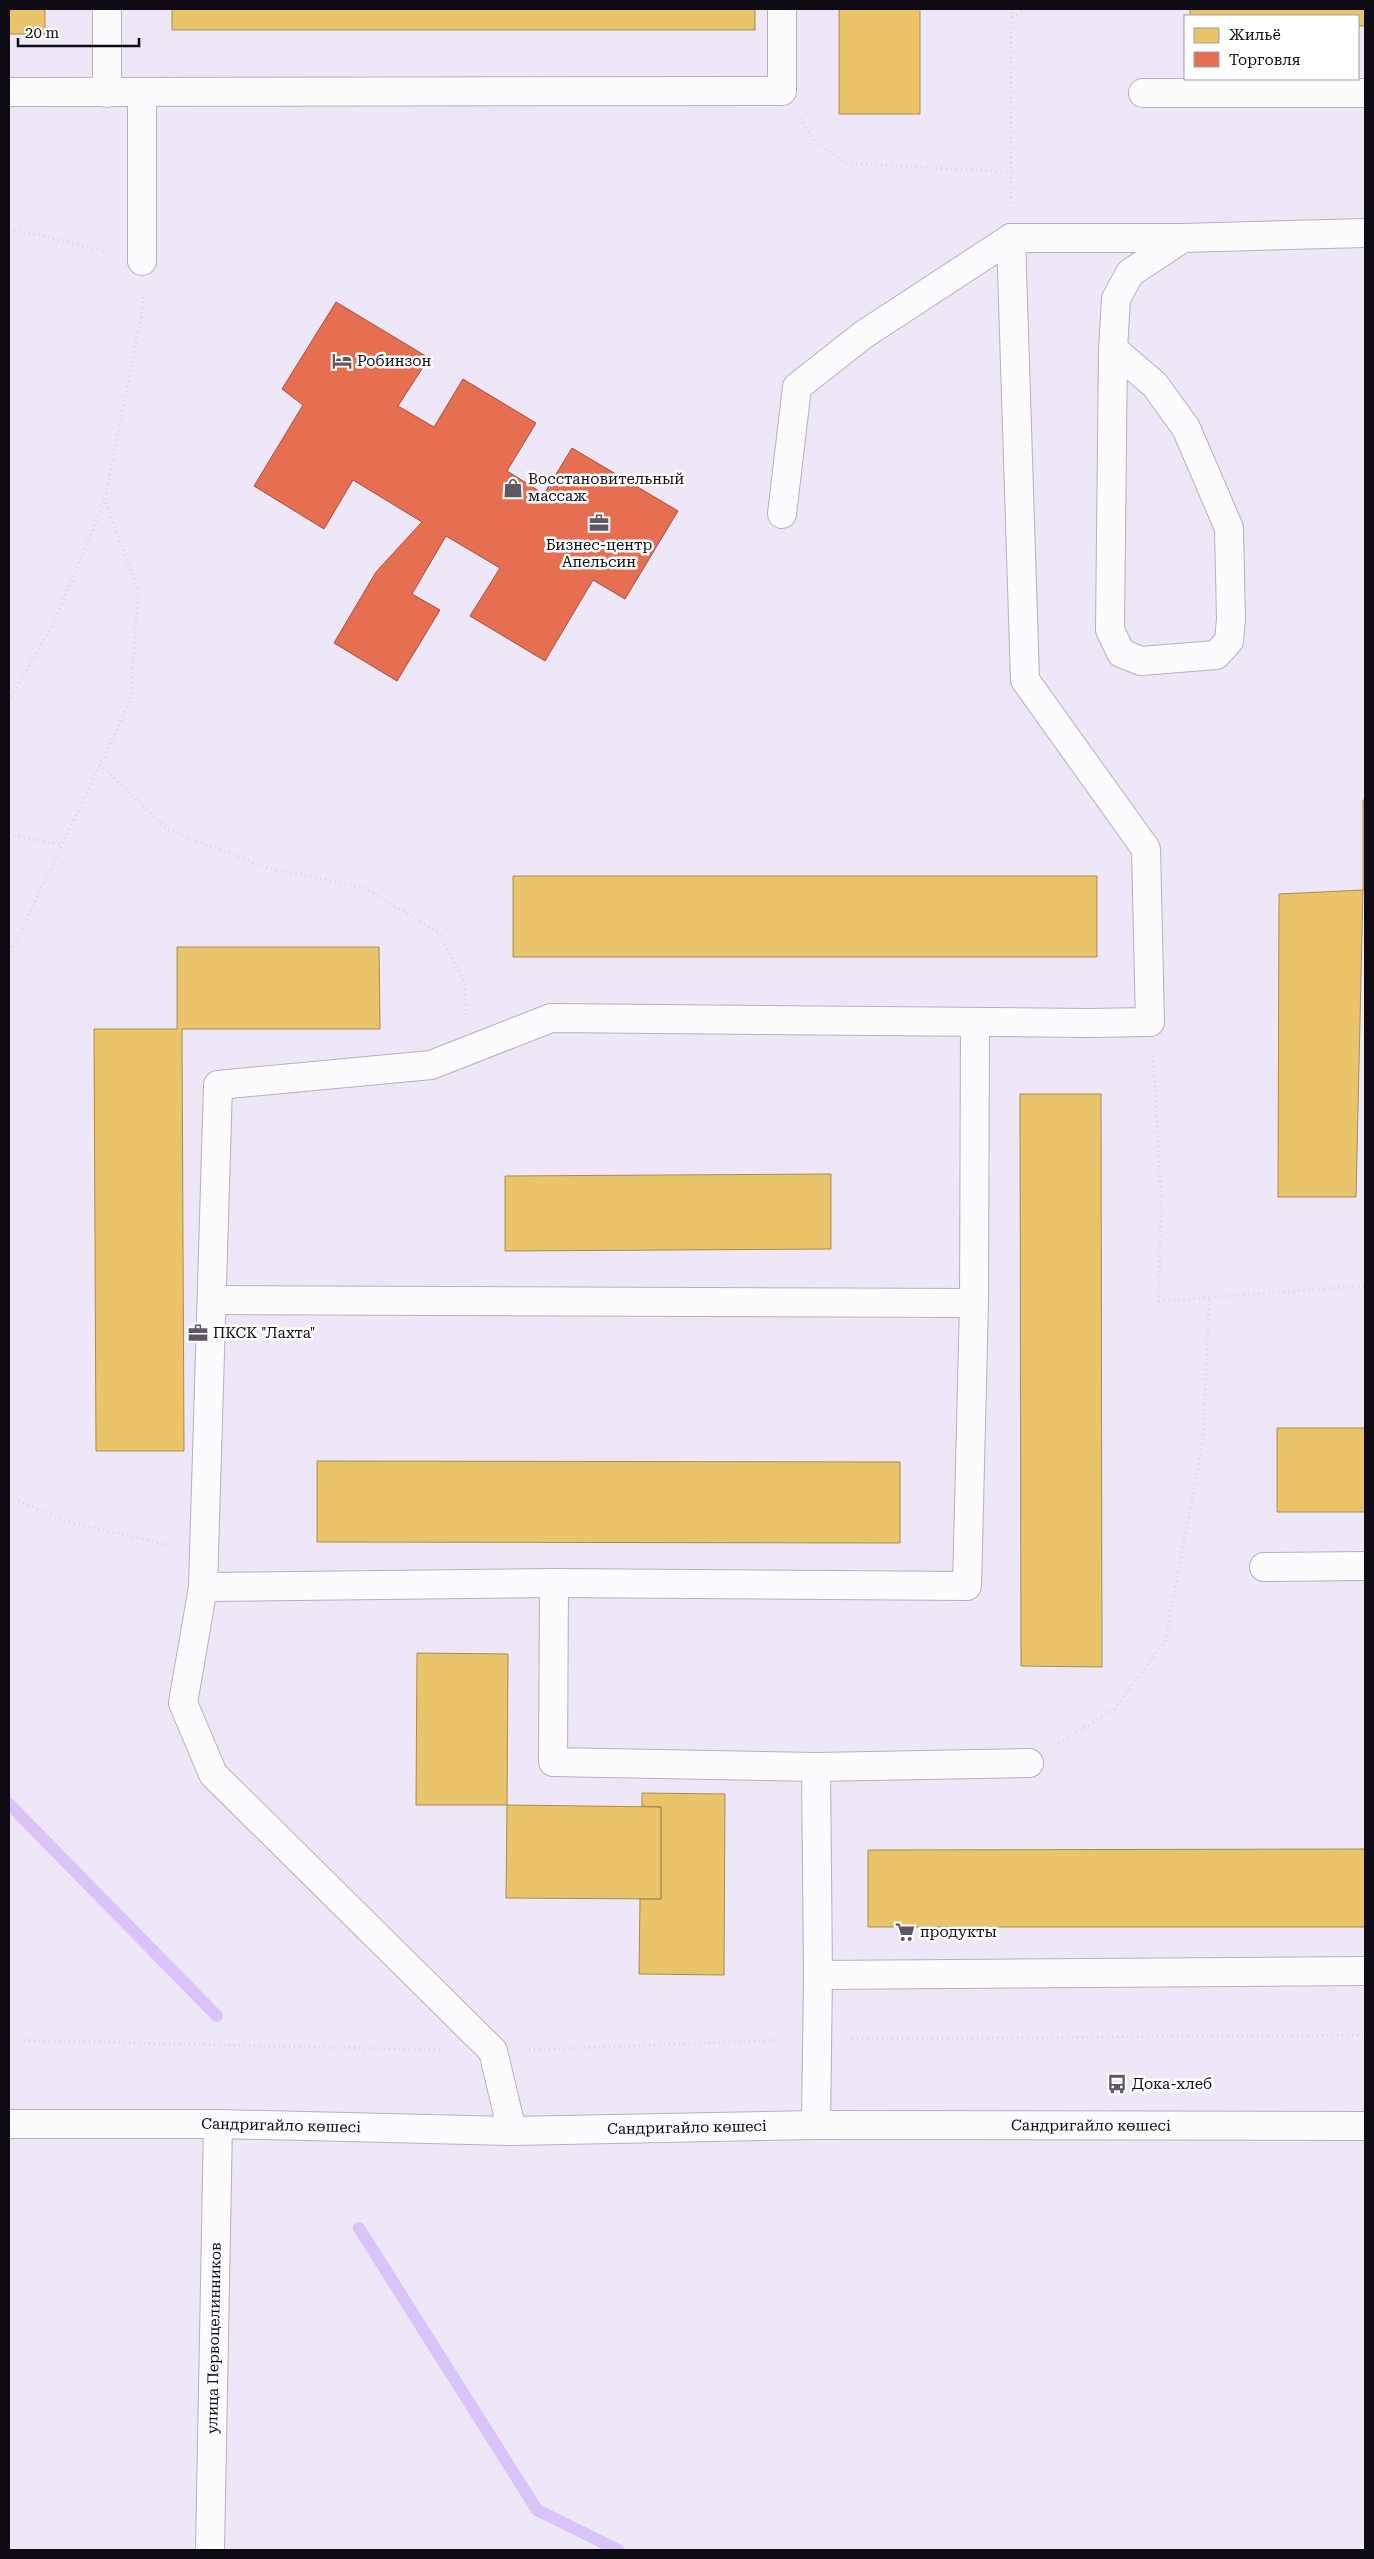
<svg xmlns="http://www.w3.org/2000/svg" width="1374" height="2559" font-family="'Roboto Serif',serif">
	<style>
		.homes { fill: #e9c46a; stroke: #a88c50 }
		.shops { fill: #e76f51; stroke: #a6513f }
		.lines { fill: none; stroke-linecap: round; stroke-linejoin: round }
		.stream { stroke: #d9c3f9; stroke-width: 12 }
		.minor-casing { stroke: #b5b1bd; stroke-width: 30 }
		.path { stroke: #d9d7db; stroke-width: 3; stroke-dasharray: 1 4; stroke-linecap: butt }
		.minor { stroke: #fcfbfe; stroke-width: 28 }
		.labels { text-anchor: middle; stroke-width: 5; stroke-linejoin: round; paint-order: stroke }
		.poi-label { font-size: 15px; fill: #0f0b15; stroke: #fff; text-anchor: start }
		.street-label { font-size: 15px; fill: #0f0b15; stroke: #fff }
	</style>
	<rect width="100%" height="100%" fill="#ede7f7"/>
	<path class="homes" d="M 9,9 L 45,9 L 45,34 L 9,34 Z
		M 172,9 L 755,9 L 755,30 L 172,30 Z
		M 839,9 L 920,9 L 920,114 L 839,114 Z
		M 1190,9 L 1365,9 L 1365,26 L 1358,26 L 1358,16 L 1190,16 Z
		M 1363,800 L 1365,800 L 1365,890 L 1363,890 Z
		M 513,876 L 1097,876 L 1097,957 L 513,957 Z
		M 1363,890 L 1356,1197 L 1278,1197 L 1279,894 Z
		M 177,947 L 379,947 L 380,1029 L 182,1029 L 184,1451 L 96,1451 L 94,1029 L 177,1029 Z
		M 1020,1094 L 1101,1094 L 1102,1667 L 1021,1666 Z
		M 831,1174 L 831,1249 L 505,1251 L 505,1176 Z
		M 1277,1428 L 1365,1428 L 1365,1512 L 1277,1512 Z
		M 317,1461 L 900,1462 L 900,1543 L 317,1542 Z
		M 417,1653 L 508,1654 L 507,1805 L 416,1805 Z
		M 642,1793 L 725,1794 L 724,1975 L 639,1974 L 640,1899 L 661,1899 L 661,1807 L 642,1806 Z
		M 507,1805 L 661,1807 L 661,1899 L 506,1898 Z
		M 1365,1849 L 1365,1927 L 868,1927 L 868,1850 Z"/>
	<path class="shops" d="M 336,302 L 429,358 L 398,406 L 434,427 L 463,379 L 536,423 L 507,471 L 544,494 L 572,448 L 678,511 L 625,599 L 593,580 L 545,661 L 470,616 L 500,568 L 446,536 L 412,594 L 440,610 L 397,681 L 334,643 L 376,572 L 422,522 L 353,480 L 324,529 L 254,486 L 303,405 L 282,389 Z"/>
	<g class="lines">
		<path class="stream" d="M 9,1804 L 217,2016
			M 359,2228 L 537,2510 L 618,2550"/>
		<defs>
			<g id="minor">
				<path d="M 107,9 L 107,93"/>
				<path d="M 9,92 L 782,91 L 782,9"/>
				<path d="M 1143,93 L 1365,93"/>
				<path d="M 142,261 L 142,93"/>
				<path d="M 1113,349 L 1155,385 L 1186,428 L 1229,528 L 1231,619 L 1229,641 L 1216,655 L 1141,661 L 1121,653 L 1110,630 L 1113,349 L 1116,299 L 1130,273 L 1183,238 L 1365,233"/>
				<path d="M 782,514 L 797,387 L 863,335 L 1011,238"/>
				<path d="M 212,1300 L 974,1303"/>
				<path d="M 1264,1567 L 1365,1566"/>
				<path d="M 554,1583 L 553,1762 L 816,1767 L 818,1975 L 816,2125"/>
				<path d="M 203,1587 L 554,1583 L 967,1586 L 974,1303 L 975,1022"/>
				<path d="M 816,1767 L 1029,1763"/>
				<path d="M 818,1975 L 1365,1971"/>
				<path id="s1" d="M 9,2124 L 218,2124 L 512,2131 L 816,2125 L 1365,2126"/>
				<path d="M 512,2131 L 493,2051 L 213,1774 L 183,1703 L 203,1587 L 218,1085 L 431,1065 L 551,1018 L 1088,1023 L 1150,1022 L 1146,849 L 1025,680 L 1011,238 L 1183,238"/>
				<path id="s2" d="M 210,2550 L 218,2124"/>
			</g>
		</defs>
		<use href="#minor" class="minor-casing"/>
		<path class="path" d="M 1012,17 L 1027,9
			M 800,119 L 815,142 L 846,163 L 1011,172
			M 1011,203 L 1011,9
			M 9,230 L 40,235 L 107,252
			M 9,701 L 55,620 L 105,500
			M 100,764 L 168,830 L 271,869 L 363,887 L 439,933 L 465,983 L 466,1015
			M 9,834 L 62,845
			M 9,956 L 130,702 L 138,591 L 105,499 L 143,306 L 143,294
			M 1153,1056 L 1161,1195 L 1159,1301 L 1365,1286
			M 9,1497 L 73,1523 L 168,1545
			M 1059,1744 L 1114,1709 L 1165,1641 L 1203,1441 L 1209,1297
			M 852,2039 L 1365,2035
			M 9,2040 L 441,2050
			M 529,2050 L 783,2040"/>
		<use href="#minor" class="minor"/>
	</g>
	<defs>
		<symbol id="hotel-bare" viewBox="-9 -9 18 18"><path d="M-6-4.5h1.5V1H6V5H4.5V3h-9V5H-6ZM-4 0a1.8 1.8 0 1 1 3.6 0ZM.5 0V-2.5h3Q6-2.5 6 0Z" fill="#5d5864" stroke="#fff" stroke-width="2.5" paint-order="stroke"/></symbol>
		<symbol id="shop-bare" viewBox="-9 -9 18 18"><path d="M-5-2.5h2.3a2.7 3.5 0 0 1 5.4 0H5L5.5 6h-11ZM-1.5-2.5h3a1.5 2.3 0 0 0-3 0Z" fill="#5d5864" stroke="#fff" stroke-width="2.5" paint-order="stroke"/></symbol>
		<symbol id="office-bare" viewBox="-9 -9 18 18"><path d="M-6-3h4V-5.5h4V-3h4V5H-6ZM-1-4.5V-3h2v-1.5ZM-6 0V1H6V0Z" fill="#5d5864" stroke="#fff" stroke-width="2.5" paint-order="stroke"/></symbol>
		<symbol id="supermarket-bare" viewBox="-9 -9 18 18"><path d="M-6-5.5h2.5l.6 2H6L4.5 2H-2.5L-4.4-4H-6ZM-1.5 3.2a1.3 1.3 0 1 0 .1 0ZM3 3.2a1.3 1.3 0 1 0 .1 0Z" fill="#5d5864" stroke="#fff" stroke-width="2.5" paint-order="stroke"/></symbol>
		<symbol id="bus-bare" viewBox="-9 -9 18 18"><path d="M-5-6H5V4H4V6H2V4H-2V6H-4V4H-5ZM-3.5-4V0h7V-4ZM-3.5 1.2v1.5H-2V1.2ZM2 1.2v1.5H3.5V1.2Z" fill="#5d5864" stroke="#fff" stroke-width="2.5" paint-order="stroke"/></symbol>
	</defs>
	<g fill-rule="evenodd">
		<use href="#hotel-bare" x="328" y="347" width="28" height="28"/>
		<use href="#shop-bare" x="499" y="474" width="28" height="28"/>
		<use href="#office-bare" x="585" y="509" width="28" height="28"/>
		<use href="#office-bare" x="184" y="1319" width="28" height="28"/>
		<use href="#supermarket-bare" x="891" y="1918" width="28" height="28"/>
		<use href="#bus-bare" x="1103" y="2070" width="28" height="28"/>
	</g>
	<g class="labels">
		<g class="poi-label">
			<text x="357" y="366">Робинзон</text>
			<text x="528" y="484">Восстановительный<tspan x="528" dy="17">массаж</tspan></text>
			<text x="599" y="550" text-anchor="middle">Бизнес-центр<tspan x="599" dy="17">Апельсин</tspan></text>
			<text x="213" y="1338">ПКСК "Лахта"</text>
			<text x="920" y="1937">продукты</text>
			<text x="1132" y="2089">Дока-хлеб</text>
		</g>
		<g class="street-label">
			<text dy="5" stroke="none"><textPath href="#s1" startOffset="1082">Сандригайло көшесі</textPath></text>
			<text dy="5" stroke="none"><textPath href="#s1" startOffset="272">Сандригайло көшесі</textPath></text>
			<text dy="5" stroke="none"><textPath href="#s1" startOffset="678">Сандригайло көшесі</textPath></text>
			<text dy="5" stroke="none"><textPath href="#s2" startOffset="212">улица Первоцелинников</textPath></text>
		</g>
	</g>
	<rect width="1374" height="2559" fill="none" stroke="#0f0b15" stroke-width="20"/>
	<rect x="1184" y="15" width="175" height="65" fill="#ffffff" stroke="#9f9da1"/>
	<rect x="1194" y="28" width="25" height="15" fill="#e9c46a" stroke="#9f9da1"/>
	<text x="1229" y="40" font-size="15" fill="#0f0b15">Жильё</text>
	<rect x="1194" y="52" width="25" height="15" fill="#e76f51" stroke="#9f9da1"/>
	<text x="1229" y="65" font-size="15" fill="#0f0b15">Торговля</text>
	<path d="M18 38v8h121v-8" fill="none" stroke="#0f0b15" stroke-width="2.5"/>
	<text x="25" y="38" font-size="15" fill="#0f0b15" stroke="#ffffff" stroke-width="4" paint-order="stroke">20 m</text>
</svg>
